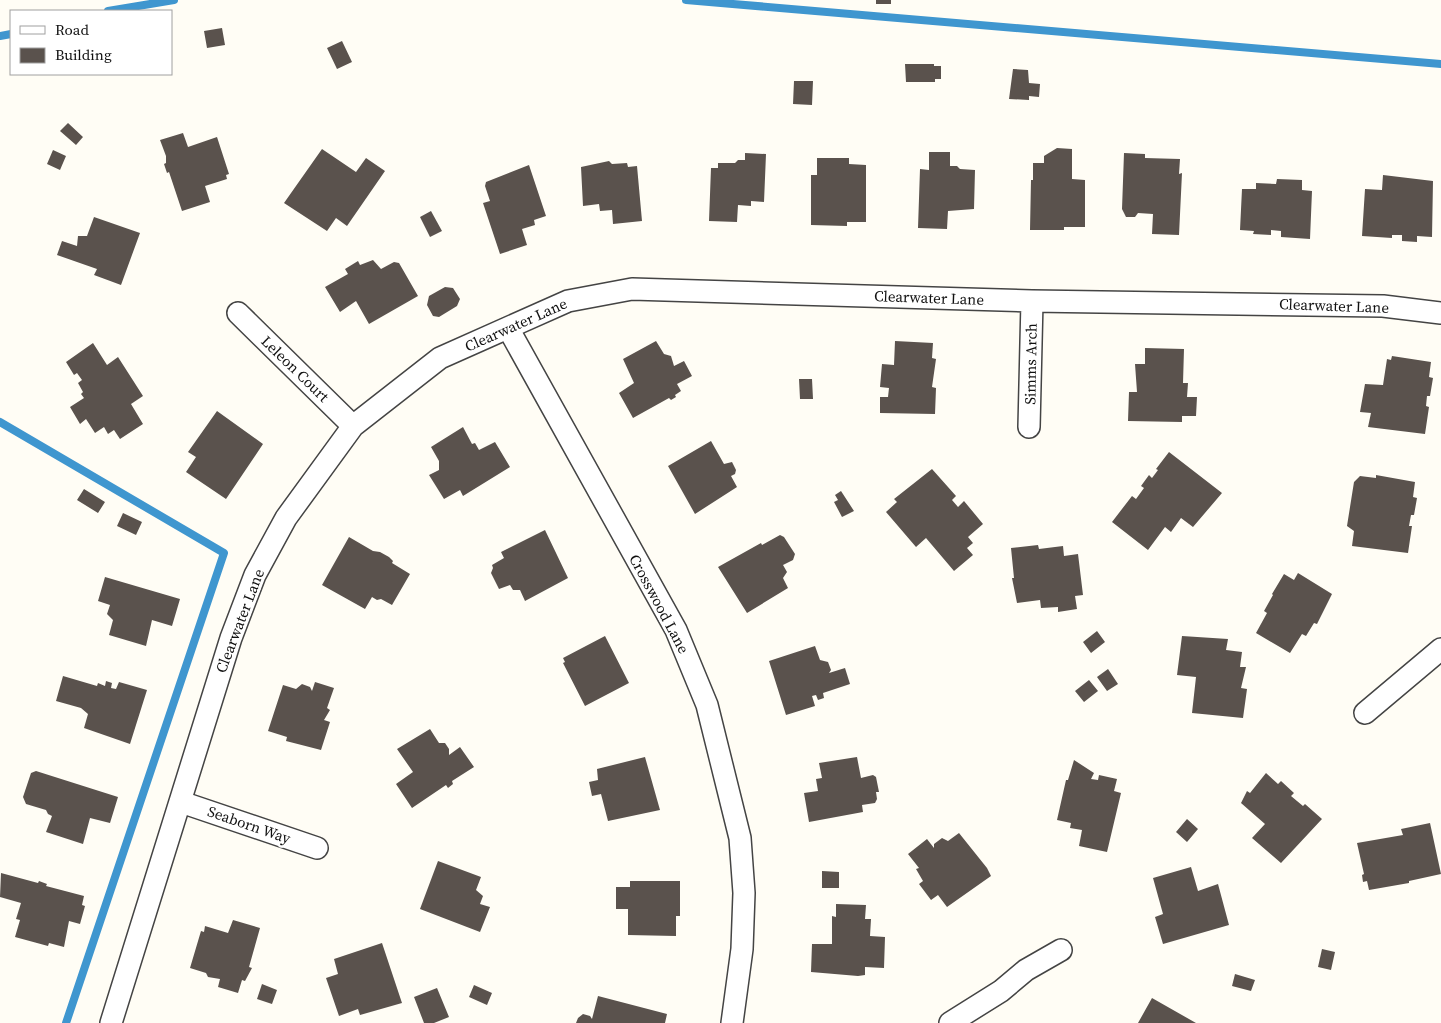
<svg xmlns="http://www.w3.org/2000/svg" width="1441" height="1023" font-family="'Source Serif 4',serif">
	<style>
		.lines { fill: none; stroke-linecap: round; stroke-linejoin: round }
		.stream { stroke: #3f96cf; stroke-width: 8 }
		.building { fill: #5a524d }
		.street-casing { stroke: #444; stroke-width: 24 }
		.street { stroke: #fff; stroke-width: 21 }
		.labels { text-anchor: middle; stroke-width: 5; stroke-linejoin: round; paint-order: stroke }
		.street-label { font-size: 15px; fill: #111; stroke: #fff }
	</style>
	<rect width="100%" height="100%" fill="#fffdf5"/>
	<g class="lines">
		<path class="stream" d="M 686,0 L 1441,64
			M 108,11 L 174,0
			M 0,36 L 11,34
			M 0,422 L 224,553 L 66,1023"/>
	</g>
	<path class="building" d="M 876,0 L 891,0 L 891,4 L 876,4 Z
		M 222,28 L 225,45 L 207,48 L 204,31 Z
		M 342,41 L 352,62 L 337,69 L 327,48 Z
		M 905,64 L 934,64 L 934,66 L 941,66 L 941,79 L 935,79 L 935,82 L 906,82 Z
		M 1013,69 L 1028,70 L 1029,83 L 1040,84 L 1039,97 L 1029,96 L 1029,100 L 1009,99 Z
		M 794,81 L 813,81 L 812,105 L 793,104 Z
		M 68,123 L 83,137 L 76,145 L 60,131 Z
		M 183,133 L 188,147 L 217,137 L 229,174 L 226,175 L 227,179 L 205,186 L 210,202 L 182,211 L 169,172 L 167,173 L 164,164 L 166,163 L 166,156 L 160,140 Z
		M 1057,148 L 1072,149 L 1072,179 L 1085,180 L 1085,227 L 1064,227 L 1064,230 L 1030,230 L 1031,180 L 1033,180 L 1033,163 L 1044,163 L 1044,156 Z
		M 322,149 L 356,172 L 366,158 L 385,171 L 347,226 L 336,218 L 327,231 L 284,203 Z
		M 53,150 L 66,156 L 60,170 L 47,164 Z
		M 929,152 L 950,152 L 950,166 L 957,166 L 960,169 L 975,170 L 974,209 L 948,211 L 947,229 L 918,228 L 920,169 L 929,170 Z
		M 745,153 L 766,154 L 764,202 L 751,201 L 751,206 L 738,205 L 737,222 L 709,221 L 711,168 L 718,168 L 718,163 L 735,163 L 738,160 L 745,160 Z
		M 1124,153 L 1145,154 L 1145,158 L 1180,159 L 1179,174 L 1182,173 L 1179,235 L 1152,234 L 1153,214 L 1138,213 L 1135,217 L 1126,217 L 1122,209 Z
		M 817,158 L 849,158 L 849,164 L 866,165 L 866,222 L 847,222 L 847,226 L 811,225 L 811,175 L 817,175 Z
		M 609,161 L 612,164 L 627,163 L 628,167 L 637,166 L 642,221 L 613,224 L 612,210 L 600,211 L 599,204 L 583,206 L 581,167 Z
		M 529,165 L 546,216 L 534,220 L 535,225 L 522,229 L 527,245 L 500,254 L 483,203 L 490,201 L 485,186 L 486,182 Z
		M 1383,175 L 1433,181 L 1432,237 L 1417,236 L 1417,242 L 1402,241 L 1402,235 L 1392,235 L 1392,238 L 1362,236 L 1365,189 L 1382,190 Z
		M 1277,179 L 1302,180 L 1302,190 L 1312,191 L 1310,239 L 1281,237 L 1281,231 L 1271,230 L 1271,235 L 1253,234 L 1254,231 L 1240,230 L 1242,189 L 1256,189 L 1256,183 L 1276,184 Z
		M 431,211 L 442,231 L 430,237 L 420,217 Z
		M 94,217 L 140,233 L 121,285 L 94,275 L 97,269 L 57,255 L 62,241 L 77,246 L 78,236 L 87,236 Z
		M 373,260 L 381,269 L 394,262 L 399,263 L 418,296 L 369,324 L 356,301 L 340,312 L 325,287 L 348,274 L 345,269 L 358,261 L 360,265 Z
		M 445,287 L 453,288 L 460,299 L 457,306 L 439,317 L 433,316 L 427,305 L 429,296 Z
		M 656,341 L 664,354 L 671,356 L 674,366 L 684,361 L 692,376 L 677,384 L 681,391 L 675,395 L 676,397 L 671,400 L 669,398 L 633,418 L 619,393 L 634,383 L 623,359 Z
		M 895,341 L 933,343 L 932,358 L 936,359 L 932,387 L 936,388 L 935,414 L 880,413 L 880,397 L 888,397 L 889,388 L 880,387 L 882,364 L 894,365 Z
		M 93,343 L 107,365 L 118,357 L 143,396 L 131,404 L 143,424 L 120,439 L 114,430 L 108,434 L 104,427 L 95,433 L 86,419 L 80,424 L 70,407 L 84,398 L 81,394 L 83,392 L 78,383 L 82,380 L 77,373 L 74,375 L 66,362 Z
		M 1145,348 L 1184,349 L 1183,383 L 1188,383 L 1187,397 L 1197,397 L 1196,416 L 1182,416 L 1182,422 L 1128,421 L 1129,392 L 1137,392 L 1135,364 L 1145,364 Z
		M 1392,356 L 1431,362 L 1429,377 L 1433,378 L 1430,396 L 1427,396 L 1426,406 L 1429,407 L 1425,434 L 1368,427 L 1371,413 L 1360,412 L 1365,384 L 1383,385 L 1387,359 L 1391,360 Z
		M 799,379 L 812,379 L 813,399 L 800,399 Z
		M 217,411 L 263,444 L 226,499 L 186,472 L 196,457 L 188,452 Z
		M 463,427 L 472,444 L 475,443 L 479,450 L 495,442 L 510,467 L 463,496 L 460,490 L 444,499 L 429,475 L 439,470 L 439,461 L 431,447 Z
		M 711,441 L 724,464 L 732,462 L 736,470 L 735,474 L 731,476 L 737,487 L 695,514 L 668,466 Z
		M 1169,452 L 1222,493 L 1193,527 L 1181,518 L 1171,532 L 1165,527 L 1148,550 L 1112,522 L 1132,496 L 1136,499 L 1144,488 L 1141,486 L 1149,475 L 1152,478 L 1158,470 L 1156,469 Z
		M 932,469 L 956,496 L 952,500 L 958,507 L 964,501 L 983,524 L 968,537 L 973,543 L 967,548 L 973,555 L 954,571 L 926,538 L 916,547 L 886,512 L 897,502 L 894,499 Z
		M 1376,475 L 1415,482 L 1413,497 L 1417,498 L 1414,515 L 1411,515 L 1409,526 L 1412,526 L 1408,553 L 1352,546 L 1354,531 L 1347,526 L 1354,482 L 1360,476 L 1376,478 Z
		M 84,489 L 105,502 L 98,513 L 77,500 Z
		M 841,491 L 854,511 L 842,517 L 834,502 L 838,500 L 835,495 Z
		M 123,513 L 142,522 L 136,535 L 117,526 Z
		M 545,530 L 568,578 L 525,601 L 520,590 L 513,590 L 510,585 L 499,589 L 491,573 L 493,568 L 492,565 L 504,558 L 501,552 Z
		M 780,535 L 784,537 L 795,554 L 793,560 L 783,565 L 787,572 L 783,578 L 788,588 L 747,613 L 718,567 L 761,543 L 762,545 Z
		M 349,537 L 373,551 L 380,552 L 389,557 L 393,561 L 392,563 L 410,574 L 392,605 L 381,599 L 377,600 L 372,597 L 365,609 L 322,585 Z
		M 1038,545 L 1039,549 L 1063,546 L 1064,556 L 1078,554 L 1083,595 L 1075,596 L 1077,609 L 1058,612 L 1058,607 L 1041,608 L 1040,600 L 1017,603 L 1012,578 L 1014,578 L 1011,548 Z
		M 1298,573 L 1332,594 L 1317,624 L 1314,623 L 1306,636 L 1302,634 L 1290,653 L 1256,633 L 1267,613 L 1264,611 L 1273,595 L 1272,594 L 1284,574 L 1294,580 Z
		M 105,577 L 180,599 L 172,626 L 152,620 L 146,646 L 109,635 L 113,620 L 107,614 L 110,605 L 98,601 Z
		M 1097,631 L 1105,642 L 1091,653 L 1083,642 Z
		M 605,636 L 629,683 L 585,706 L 563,663 L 565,662 L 563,658 Z
		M 1182,636 L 1228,639 L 1226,650 L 1242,652 L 1240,667 L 1246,667 L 1241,688 L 1247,689 L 1243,718 L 1192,713 L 1196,677 L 1177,675 Z
		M 815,646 L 820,660 L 828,662 L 831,670 L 829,673 L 845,668 L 850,684 L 823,693 L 824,698 L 818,700 L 816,695 L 812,696 L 815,706 L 786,715 L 769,661 Z
		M 1108,669 L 1118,684 L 1107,691 L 1097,677 Z
		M 63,676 L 97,686 L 98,683 L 105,686 L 106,681 L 112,683 L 111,688 L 116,689 L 119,682 L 147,690 L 130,744 L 84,728 L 88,714 L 81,708 L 56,701 Z
		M 1089,680 L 1098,691 L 1084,702 L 1075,691 Z
		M 315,682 L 334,688 L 327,708 L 330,710 L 324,720 L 330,722 L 321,750 L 286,741 L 287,737 L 268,731 L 283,685 L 296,689 L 302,684 L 310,687 L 312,691 Z
		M 430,729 L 439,743 L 445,743 L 449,749 L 449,755 L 460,747 L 474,767 L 452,781 L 453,784 L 448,788 L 446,785 L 412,808 L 396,784 L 413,772 L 397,749 Z
		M 645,757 L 660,810 L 608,821 L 601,794 L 592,796 L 589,782 L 598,780 L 597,769 Z
		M 857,757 L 861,778 L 873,775 L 876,777 L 879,792 L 876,792 L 877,799 L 875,803 L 862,805 L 863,812 L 809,822 L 804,793 L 818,791 L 816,779 L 822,778 L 819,763 Z
		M 1074,760 L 1094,773 L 1091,779 L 1098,780 L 1099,775 L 1117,779 L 1114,791 L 1121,793 L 1107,852 L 1079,846 L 1082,830 L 1070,828 L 1071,823 L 1057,820 L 1066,780 L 1068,780 Z
		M 36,771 L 118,797 L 110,823 L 90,818 L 83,844 L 46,832 L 52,816 L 48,814 L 46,810 L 26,804 L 23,797 L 31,773 Z
		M 1266,773 L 1278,784 L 1281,781 L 1294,793 L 1291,796 L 1303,806 L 1305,804 L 1322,819 L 1281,863 L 1252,838 L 1265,824 L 1241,803 L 1247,791 L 1250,793 Z
		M 1187,819 L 1198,829 L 1187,842 L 1176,832 Z
		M 1430,823 L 1441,874 L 1409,881 L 1409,883 L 1369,890 L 1367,881 L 1363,882 L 1362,875 L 1364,874 L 1357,843 L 1403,835 L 1401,829 Z
		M 959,833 L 987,868 L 991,876 L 947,907 L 938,895 L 931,900 L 919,884 L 923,881 L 916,869 L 919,868 L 908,854 L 927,839 L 934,848 L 934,844 L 942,838 L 948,841 Z
		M 438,861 L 481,877 L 476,890 L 483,896 L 480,904 L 490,907 L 480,932 L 420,909 Z
		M 1191,867 L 1198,891 L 1218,884 L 1229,925 L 1163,944 L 1155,917 L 1163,914 L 1153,878 Z
		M 822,871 L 839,872 L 839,888 L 822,888 Z
		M 1,873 L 38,883 L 39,881 L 47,884 L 46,886 L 84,896 L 82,905 L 85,906 L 80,924 L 69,921 L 64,947 L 49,943 L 48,946 L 15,937 L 20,920 L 16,919 L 21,903 L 0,897 Z
		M 630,881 L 680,881 L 680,916 L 676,916 L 676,936 L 628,935 L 628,909 L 616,909 L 616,887 L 630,887 Z
		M 836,904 L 866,905 L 865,919 L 871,919 L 870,936 L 885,937 L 884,968 L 865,967 L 865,975 L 858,976 L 811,972 L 812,944 L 832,944 L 832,916 L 836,917 Z
		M 233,920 L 260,928 L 249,967 L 252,968 L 245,981 L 242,980 L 238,993 L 218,987 L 220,979 L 208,977 L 206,973 L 190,968 L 201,931 L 204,932 L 205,926 L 228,933 Z
		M 382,943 L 402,1003 L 360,1015 L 358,1009 L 339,1016 L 326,978 L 338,974 L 334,959 Z
		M 1322,949 L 1335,952 L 1331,970 L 1318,967 Z
		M 1235,974 L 1255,980 L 1251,991 L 1232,986 Z
		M 262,984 L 277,990 L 272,1004 L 257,999 Z
		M 474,985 L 492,993 L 487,1005 L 469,997 Z
		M 437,988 L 449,1017 L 434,1023 L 424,1023 L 414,997 Z
		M 598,996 L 667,1014 L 665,1023 L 576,1023 L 578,1018 L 583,1014 L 590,1016 L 592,1019 Z
		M 1152,998 L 1196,1023 L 1138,1023 Z"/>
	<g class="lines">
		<defs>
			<path id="street" d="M 238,313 L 353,426
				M 508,328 L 676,630 L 707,705 L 740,838 L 744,893 L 742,949 L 732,1023
				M 1029,427 L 1032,301
				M 1365,713 L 1441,649
				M 181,802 L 317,848
				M 111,1023 L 231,638 L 255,575 L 286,518 L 353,426 L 440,358 L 568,301 L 632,289 L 1032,301 L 1383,306 L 1441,313
				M 950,1023 L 1001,991 L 1026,970 L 1061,950"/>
		</defs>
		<use href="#street" class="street-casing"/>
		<use href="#street" class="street"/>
	</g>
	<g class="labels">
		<g class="street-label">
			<text transform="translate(929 298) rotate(2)" y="5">Clearwater Lane</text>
			<text transform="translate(1334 306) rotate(2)" y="5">Clearwater Lane</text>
			<text transform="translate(516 325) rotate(-24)" y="5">Clearwater Lane</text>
			<text transform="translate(1031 364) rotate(-89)" y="5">Simms Arch</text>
			<text transform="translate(295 369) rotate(44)" y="5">Leleon Court</text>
			<text transform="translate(659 604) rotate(62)" y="5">Crosswood Lane</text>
			<text transform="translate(240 621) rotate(-69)" y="5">Clearwater Lane</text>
			<text transform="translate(249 825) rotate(19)" y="5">Seaborn Way</text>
		</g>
	</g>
	<rect x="10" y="10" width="162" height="65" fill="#ffffff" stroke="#a0a0a0"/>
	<rect x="20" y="26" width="25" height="8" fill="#ffffff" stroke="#a0a0a0"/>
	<text x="55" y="35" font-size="15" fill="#111111">Road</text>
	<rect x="20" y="48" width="25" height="15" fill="#5a524d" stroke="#a0a0a0"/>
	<text x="55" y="60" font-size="15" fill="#111111">Building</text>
</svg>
